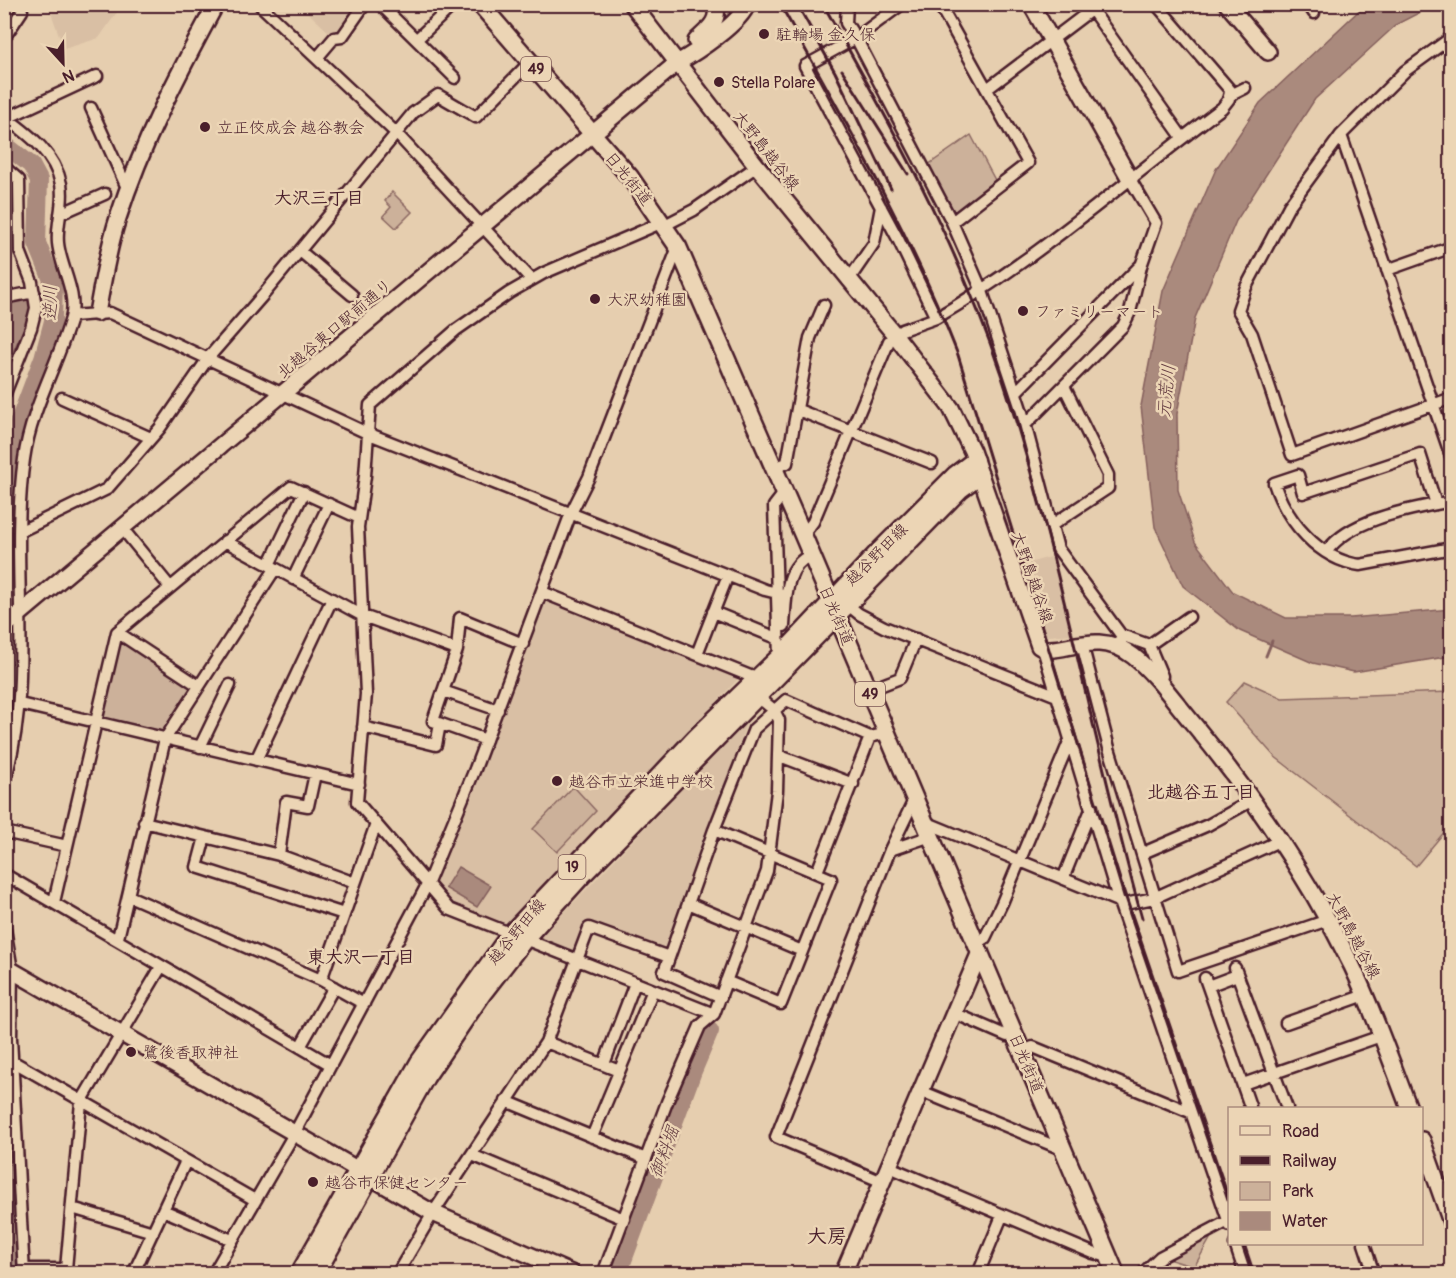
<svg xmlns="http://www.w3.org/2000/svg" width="1456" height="1278" font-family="Pangolin,'Klee One',sans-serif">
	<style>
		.built { fill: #d9bfa4 }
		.green { fill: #ccb19a; stroke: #8b6862; stroke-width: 1.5 }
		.water { fill: #aa8a7d; stroke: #845f5c; stroke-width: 1.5 }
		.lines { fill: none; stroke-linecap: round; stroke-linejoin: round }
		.stream { stroke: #845f5c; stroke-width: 3 }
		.river { stroke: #aa8a7d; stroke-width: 18 }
		.street-casing { stroke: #4a1f2b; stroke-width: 15 }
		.secondary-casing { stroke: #4a1f2b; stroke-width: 20 }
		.primary-casing { stroke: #4a1f2b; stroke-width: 21 }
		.street { stroke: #ecd5b5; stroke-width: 10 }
		.secondary { stroke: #ecd5b5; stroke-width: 15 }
		.primary { stroke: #ecd5b5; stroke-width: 16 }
		.rail { stroke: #4a1f2b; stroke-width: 3 }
		.poi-dot { fill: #4a1f2b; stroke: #ecd5b5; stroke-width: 2 }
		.labels { text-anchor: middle; stroke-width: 5; stroke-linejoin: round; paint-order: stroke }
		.shield { fill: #ecd5b5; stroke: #7b5654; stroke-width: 1.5 }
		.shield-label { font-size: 15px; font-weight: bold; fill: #4a1f2b }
		.poi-label { font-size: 16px; fill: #4a1f2b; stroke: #ecd5b5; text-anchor: start }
		.street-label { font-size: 16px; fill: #4a1f2b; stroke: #ecd5b5 }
		.neighbourhood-label { font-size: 18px; font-weight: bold; fill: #4a1f2b; stroke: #ecd5b5 }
		.water-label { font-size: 18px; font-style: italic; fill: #623a40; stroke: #ecd5b5 }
		.quarter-label { font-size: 20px; font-weight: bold; fill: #4a1f2b; stroke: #ecd5b5 }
	</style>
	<rect width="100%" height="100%" fill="#e6ceaf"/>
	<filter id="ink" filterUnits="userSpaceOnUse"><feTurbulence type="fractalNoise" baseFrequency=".0167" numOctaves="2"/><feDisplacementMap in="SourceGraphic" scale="12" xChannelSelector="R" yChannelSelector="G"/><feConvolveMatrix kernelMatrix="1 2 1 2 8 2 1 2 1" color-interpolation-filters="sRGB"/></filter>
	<g filter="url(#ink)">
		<path class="built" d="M 42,5 L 122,5 L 99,38 L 64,49 L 50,10 Z
			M 300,5 L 363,5 L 342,36 L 333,36 Z
			M 1054,556 L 1074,634 L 1048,636 L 1042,632 L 1021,565 Z
			M 545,596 L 739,678 L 502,929 L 452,906 L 431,884 Z
			M 747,721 L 668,953 L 588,924 L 576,956 L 537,941 Z"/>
		<path class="green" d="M 971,135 L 996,182 L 955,213 L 928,165 Z
			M 392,192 L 412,212 L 396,228 L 383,216 L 391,207 L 385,201 Z
			M 119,638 L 195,687 L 164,734 L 101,720 Z
			M 1245,681 L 1282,698 L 1451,692 L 1451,824 L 1416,866 L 1274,756 L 1226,702 Z
			M 572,788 L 575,788 L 596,811 L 557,852 L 533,829 Z
			M 1205,1238 L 1210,1239 L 1194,1267 L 1165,1258 Z"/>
		<path class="water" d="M 1366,4 L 1434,5 L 1397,24 L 1315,99 L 1236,221 L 1195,318 L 1177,414 L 1178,490 L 1195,542 L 1233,592 L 1286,618 L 1351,618 L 1451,609 L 1451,656 L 1354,672 L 1313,663 L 1240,631 L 1183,586 L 1155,527 L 1141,406 L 1163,291 L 1216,169 L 1260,103 Z
			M 30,298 L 31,312 L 8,363 L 5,362 L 5,309 L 8,301 Z
			M 458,867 L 491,886 L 477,907 L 445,888 Z"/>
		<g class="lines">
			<path class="stream" d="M 1266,656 L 1272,641"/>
			<path class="river" d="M 4,144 L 31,165 L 39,180 L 37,243 L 54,285 L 53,321 L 43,358 L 15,432 L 4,509
				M 4,1166 L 8,1274
				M 618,1274 L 693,1071 L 710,1031"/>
			<defs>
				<path id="street" d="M 259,4 L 396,133 L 531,279
					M 380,4 L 455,78
					M 847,4 L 846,23 L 856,38 L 952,222 L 982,291 L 1022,412 L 1058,549 L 1121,635 L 1121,648
					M 939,4 L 1028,163 L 952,222
					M 1308,4 L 1314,13
					M 1092,10 L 1182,137
					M 1452,37 L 1405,71 L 1341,135 L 1289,206 L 1246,287 L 1238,310 L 1252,334 L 1292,455 L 1452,398
					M 4,38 L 22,11
					M 417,39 L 454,4
					M 317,58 L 334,38 L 342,37 L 365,4
					M 987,89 L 1099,4
					M 1229,96 L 1245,88
					M 91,108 L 128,190
					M 4,116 C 28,134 55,153 61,184 C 65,204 56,223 58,243 C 60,266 78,294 71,318 C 57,366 31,409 24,459 C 9,567 36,679 4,784
					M 7,118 L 97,76
					M 1341,135 L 1452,459
					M 4,167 L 19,180 L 20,251 L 32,282 L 36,308 L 31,328 L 4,396
					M 60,214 L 105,194
					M 663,222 L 544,273 L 509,293 L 456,330 L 370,405 L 365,476 L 358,527 L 366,694 L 357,802 L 449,909 L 714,1014
					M 665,225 L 694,210 L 757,166
					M 300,251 L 352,295
					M 1387,270 L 1452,247
					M 848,281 L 874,243 L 881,207
					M 4,298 L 34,292
					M 72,316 L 110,313 L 367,433 L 765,590 L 785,595
					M 936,318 C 1038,259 1128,178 1222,108 L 1229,99 L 1230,90 L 1156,4
					M 1016,392 L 1140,266
					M 62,398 L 151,438
					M 798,410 L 932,463
					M 1026,424 L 1123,326 L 1130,312 L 1141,266 L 1156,223 L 1130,179
					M 774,468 L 787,463 L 810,338 L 824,305
					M 1436,504 L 1420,454 L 1303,493 L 1298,475 L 1274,483 C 1286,520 1319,560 1360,565 L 1452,548
					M 1052,525 L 1108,488 L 1108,475 L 1064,386
					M 122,528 L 170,587
					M 21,531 L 107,489 L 160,428 L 209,357 L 264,294 L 413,113 L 438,95 L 476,117 L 530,62
					M 803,535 L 813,522 L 889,341 L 902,330 L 936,318 L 898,239 L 805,66 L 856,38 L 902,4
					M 225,541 L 363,616 L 457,650
					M 1327,551 C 1351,518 1412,509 1452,501
					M 269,565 L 304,492
					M 293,579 L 329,504
					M 542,592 L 755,678
					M 848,605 L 859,614 L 884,627 L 1057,696
					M 713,612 L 777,638
					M 784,626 C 786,602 784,566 811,555
					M 117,632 L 199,686
					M 1121,635 L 1149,645
					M 1082,644 L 1109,748 L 1178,971 L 1328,920
					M 1043,649 L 1119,902 L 1230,1226
					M 697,654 L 728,575
					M 779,657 L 774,506 L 784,493
					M 1159,684 L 1162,676 L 1149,645 L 1189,617
					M 869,690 L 900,678 L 916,639
					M 443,691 L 498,710
					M 20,704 L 359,784
					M 363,727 L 436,745 L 440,724
					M 486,740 L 433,721 L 457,650 L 460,618 L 523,644
					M 200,747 L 230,685
					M 780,756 L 853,784
					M 256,760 L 332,599
					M 144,822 L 279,855 L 355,883
					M 925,822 L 1125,904 L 1154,898 L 1279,841
					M 714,830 L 831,879 L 781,1004 L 726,981
					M 4,832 L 67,846
					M 205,837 L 197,867 L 344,914
					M 890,850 L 931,836
					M 1143,853 L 1208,825 L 1251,801
					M 279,855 L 286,802 L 308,806 L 315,774
					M 817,872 L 870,737
					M 4,874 L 331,1065
					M 1063,879 L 1092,807
					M 129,896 L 321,980 L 364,1004
					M 54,902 L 117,632 L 291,487 L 359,518
					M 688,903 L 802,951
					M 4,923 L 12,970 L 11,1038 L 24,1274
					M 118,938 L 165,739 L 275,569
					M 976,943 L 985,938 L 1002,903 L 1069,742
					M 1235,968 L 1287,1108
					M 1205,978 L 1250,1106
					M 321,980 L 376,824
					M 1208,986 L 1237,975
					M 721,997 L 664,972 L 714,830 L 754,729 L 786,700 L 870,737 L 887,733
					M 954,1013 L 1007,1036 L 1014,1033
					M 1286,1023 L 1365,995
					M 546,1042 L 619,1071
					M 300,1047 L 334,987
					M 1022,1051 L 1033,1047 L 1190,1112
					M 14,1062 L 255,1200
					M 604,1064 L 635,983
					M 1243,1084 L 1381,1036
					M 921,1091 L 1064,1150
					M 506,1101 L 646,1159
					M 592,1137 L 653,990
					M 472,1155 L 624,1219
					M 887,1166 L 1093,1253 L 1101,1255 L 1107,1253
					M 880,1181 L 776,1137 L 890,850 L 915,798
					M 72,1208 L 153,1232
					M 163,1210 L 232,1240
					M 1235,1244 L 1245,1274
					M 1364,1244 L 1374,1274
					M 24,1269 L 66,1269 L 74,1274
					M 66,1269 L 81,1102 L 161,967
					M 133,1274 L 186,1161
					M 213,1274 L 294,1134 L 427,885 L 475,769 L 571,513 L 589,477 L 678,247
					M 397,1274 L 433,1213 L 546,1042 L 589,928 L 669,957
					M 603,1274 L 667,1102 L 700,1026 L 714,1014 L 767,871 L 777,791 L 779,720 L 774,710 L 758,697
					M 978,1274 L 1002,1216
					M 1142,1274 L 1160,1257 L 1230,1220"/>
				<path id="secondary" d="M 632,4 L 757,166 L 895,335 L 951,408 L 972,451 L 1039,646 C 1056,659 1095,626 1133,656 C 1157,675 1176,704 1196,727 C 1256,800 1310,881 1352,966 C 1374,1012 1391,1061 1409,1108
					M 1031,4 L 1130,179
					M 1227,4 L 1268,52
					M 696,41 C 707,30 721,21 715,4
					M 97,313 C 103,281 108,248 118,218 C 142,143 178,74 216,4
					M 4,627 L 677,63 C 695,53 741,23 747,4
					M 4,966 L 433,1213 L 573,1274
					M 1422,1140 L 1452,1225
					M 843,1274 L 980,952"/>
				<path id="primary" d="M 480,4 L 630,177 L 678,247 L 803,535 L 1116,1274
					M 299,1274 L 419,1062 L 510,934 L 696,737 L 779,657 L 878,552 L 955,475 L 975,460
					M 316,1274 L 426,1077 L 483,993 L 525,939 L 582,876 L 961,489 L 980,475"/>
			</defs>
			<use href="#street" class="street-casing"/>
			<use href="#secondary" class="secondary-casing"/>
			<use href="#primary" class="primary-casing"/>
			<use href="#street" class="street"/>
			<use href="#secondary" class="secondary"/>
			<use href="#primary" class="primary"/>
			<path class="rail" d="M 780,4 C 844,119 910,232 958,355 L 1121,883 L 1230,1202
				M 797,4 L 835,72 L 891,189
				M 823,4 C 891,124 957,243 1001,374 C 1060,552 1091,738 1142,918
				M 842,70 L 908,174
				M 1244,1244 L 1254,1274"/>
		</g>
	</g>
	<g class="poi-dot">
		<circle cx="764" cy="34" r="6"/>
		<circle cx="719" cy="82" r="6"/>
		<circle cx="205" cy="127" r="6"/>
		<circle cx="595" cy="299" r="6"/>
		<circle cx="1023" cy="311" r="6"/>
		<circle cx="557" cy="781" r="6"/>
		<circle cx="131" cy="1052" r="6"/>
		<circle cx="313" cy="1182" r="6"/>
	</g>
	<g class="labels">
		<g class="shield">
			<rect x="521" y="57" width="30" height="24" rx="4.5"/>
			<rect x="855" y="682" width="30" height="24" rx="4.5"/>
			<rect x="558.5" y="855" width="27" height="24" rx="4.5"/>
		</g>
		<g class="shield-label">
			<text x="536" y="74">49</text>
			<text x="870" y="699">49</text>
			<text x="572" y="872">19</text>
		</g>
		<g class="poi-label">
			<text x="776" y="40">駐輪場 金久保</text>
			<text x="731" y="88">Stella Polare</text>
			<text x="217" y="133">立正佼成会 越谷教会</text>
			<text x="607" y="305">大沢幼稚園</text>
			<text x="1035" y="317">ファミリーマート</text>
			<text x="569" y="787">越谷市立栄進中学校</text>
			<text x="143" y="1058">鷺後香取神社</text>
			<text x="325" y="1188">越谷市保健センター</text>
		</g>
		<g class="street-label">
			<text transform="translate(767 150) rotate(52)" y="6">大野島越谷線</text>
			<text transform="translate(629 178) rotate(51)" y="6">日光街道</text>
			<text transform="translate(334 328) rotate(-40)" y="6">北越谷東口駅前通り</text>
			<text transform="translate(876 554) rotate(-45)" y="6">越谷野田線</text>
			<text transform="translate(1033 577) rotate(71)" y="6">大野島越谷線</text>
			<text transform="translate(837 615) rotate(67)" y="6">日光街道</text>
			<text transform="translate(516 931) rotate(-50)" y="6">越谷野田線</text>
			<text transform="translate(1354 935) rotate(62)" y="6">大野島越谷線</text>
			<text transform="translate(1027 1063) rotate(67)" y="6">日光街道</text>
		</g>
		<g class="neighbourhood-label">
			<text x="319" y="204">大沢三丁目</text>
			<text x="1201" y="798">北越谷五丁目</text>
			<text x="361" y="963">東大沢一丁目</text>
		</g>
		<g class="water-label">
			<text transform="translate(50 303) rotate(-90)" y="6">逆川</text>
			<text transform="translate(1166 391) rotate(-84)" y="6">元荒川</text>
			<text transform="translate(664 1152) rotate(-69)" y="6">御料堀</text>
		</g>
		<g class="quarter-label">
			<text x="827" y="1243">大房</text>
		</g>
	</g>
	<rect width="1456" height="1278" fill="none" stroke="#ecd5b5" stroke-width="24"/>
	<rect x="12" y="12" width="1432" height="1254" fill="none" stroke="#4a1f2b" stroke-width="2" filter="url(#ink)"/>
	<rect x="1228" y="1107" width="195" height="138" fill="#ecd5b5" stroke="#ab8c7e" stroke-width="1.5"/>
	<rect x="1240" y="1126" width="30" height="9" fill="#ecd5b5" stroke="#ab8c7e" stroke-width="1.5"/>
	<text x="1282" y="1137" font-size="18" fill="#4a1f2b">Road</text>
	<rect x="1240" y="1156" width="30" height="9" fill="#4a1f2b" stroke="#ab8c7e" stroke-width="1.5"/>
	<text x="1282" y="1167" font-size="18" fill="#4a1f2b">Railway</text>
	<rect x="1240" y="1182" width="30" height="18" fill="#ccb19a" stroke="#ab8c7e" stroke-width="1.5"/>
	<text x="1282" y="1197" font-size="18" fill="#4a1f2b">Park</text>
	<rect x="1240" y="1212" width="30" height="18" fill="#aa8a7d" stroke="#ab8c7e" stroke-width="1.5"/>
	<text x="1282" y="1227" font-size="18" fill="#4a1f2b">Water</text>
	<g transform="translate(63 63) rotate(158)" stroke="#ecd5b5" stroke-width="4.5" paint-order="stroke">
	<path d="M0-4.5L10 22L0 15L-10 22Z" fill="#4a1f2b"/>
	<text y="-9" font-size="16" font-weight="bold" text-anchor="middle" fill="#4a1f2b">N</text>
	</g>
</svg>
